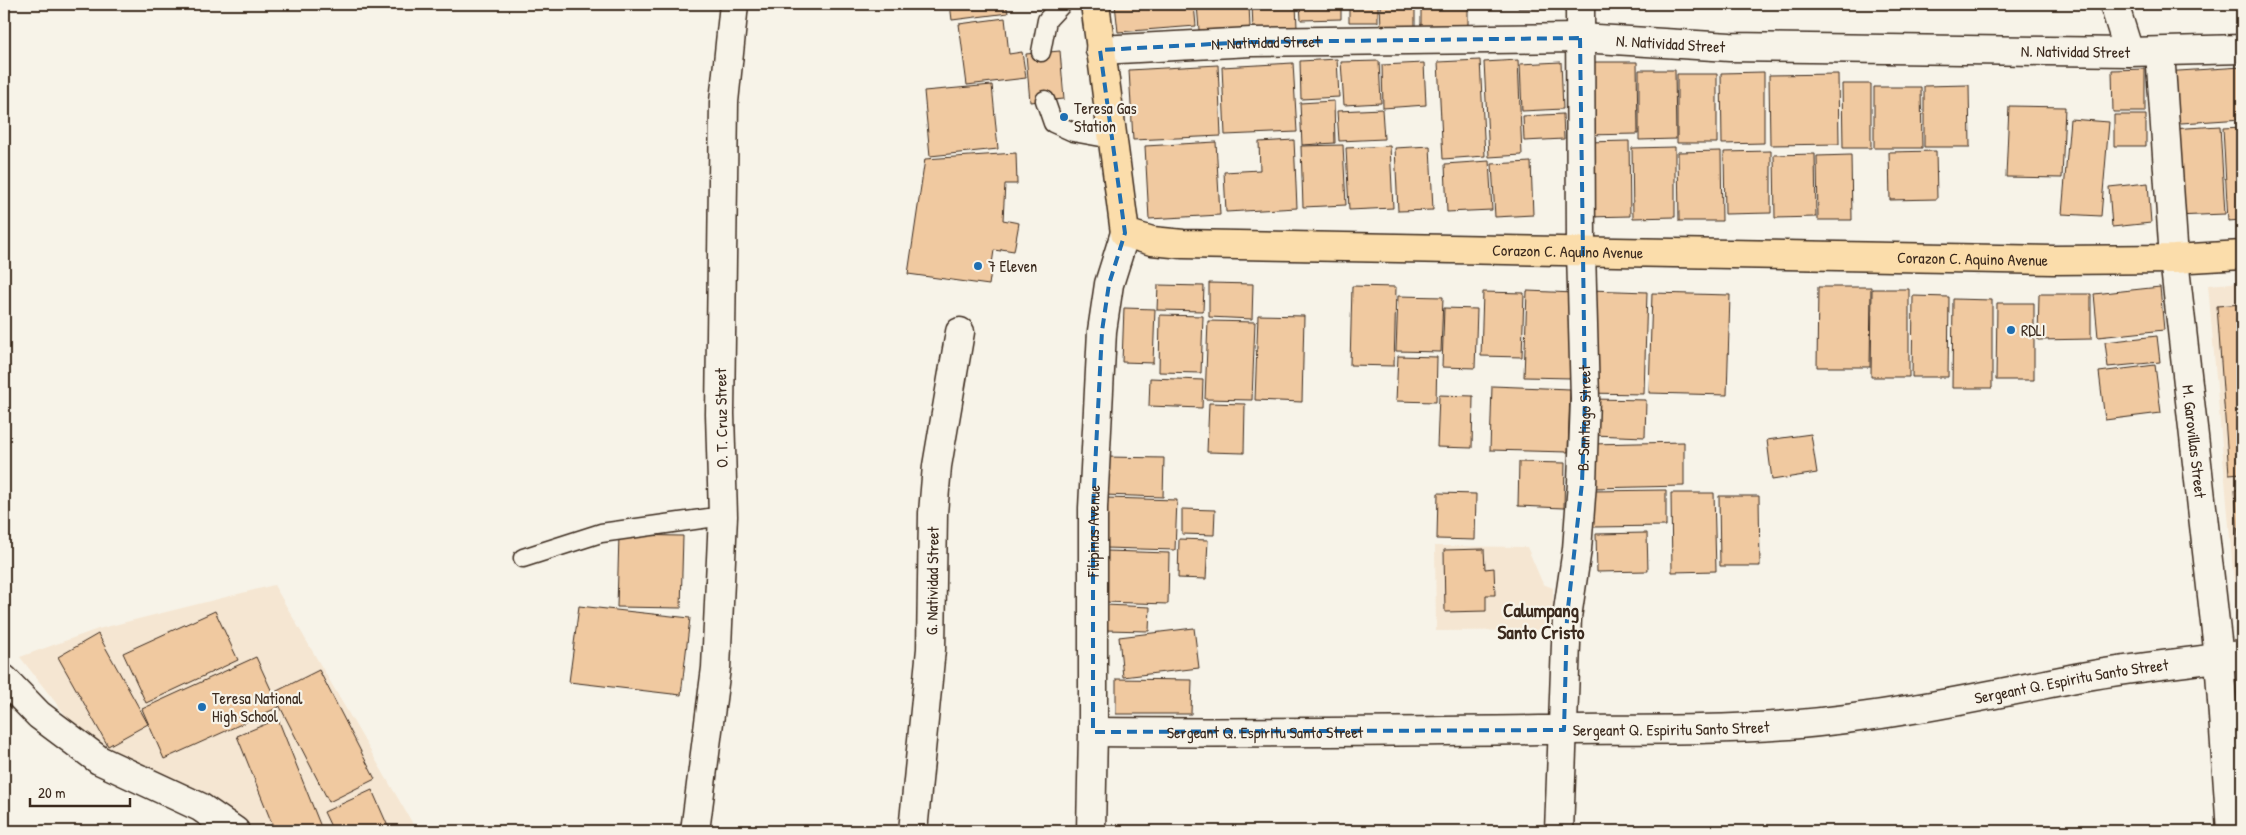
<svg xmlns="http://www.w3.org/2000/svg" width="2246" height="835" font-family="'Patrick Hand',sans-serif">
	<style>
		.built { fill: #f5e6d2 }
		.building { fill: #f0c9a0; stroke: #3b2a1e }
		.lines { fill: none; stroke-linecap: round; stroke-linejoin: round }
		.service-casing { stroke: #3b2a1e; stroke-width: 21 }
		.minor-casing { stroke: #3b2a1e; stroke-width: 31 }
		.tertiary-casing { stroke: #3b2a1e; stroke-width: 31 }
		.primary-casing { stroke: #3b2a1e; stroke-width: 31 }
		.service { stroke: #f7f3e8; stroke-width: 18 }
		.minor { stroke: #f7f3e8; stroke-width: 28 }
		.tertiary { stroke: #f7f3e8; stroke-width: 28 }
		.primary { stroke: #fbddab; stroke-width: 28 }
		.marked { fill: none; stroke: #1f6fb2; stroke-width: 4; stroke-dasharray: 10 6; stroke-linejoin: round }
		.poi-dot { fill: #1f6fb2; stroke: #f7f3e8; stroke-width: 2 }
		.labels { text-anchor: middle; stroke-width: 4.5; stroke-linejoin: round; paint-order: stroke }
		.street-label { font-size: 16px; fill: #3b2a1e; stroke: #f7f3e8 }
		.poi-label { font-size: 16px; fill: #3b2a1e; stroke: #f7f3e8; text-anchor: start }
		.quarter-label { font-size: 19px; font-weight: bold; fill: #3b2a1e; stroke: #f7f3e8 }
	</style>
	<rect width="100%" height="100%" fill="#f7f3e8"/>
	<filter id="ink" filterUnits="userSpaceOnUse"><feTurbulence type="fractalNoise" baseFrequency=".02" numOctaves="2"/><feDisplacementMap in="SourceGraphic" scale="10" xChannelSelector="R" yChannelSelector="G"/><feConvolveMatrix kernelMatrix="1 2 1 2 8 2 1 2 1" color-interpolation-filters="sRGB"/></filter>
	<g filter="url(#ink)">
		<path class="built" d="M 2242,282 L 2242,652 L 2240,652 L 2208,285 Z
			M 1435,546 L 1527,547 L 1543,584 L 1553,588 L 1553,630 L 1436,631 Z
			M 274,585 L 417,831 L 247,831 L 99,758 L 20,657 L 98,629 Z"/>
		<path class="building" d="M 950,4 L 1006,4 L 1008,13 L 952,20 Z
			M 1115,4 L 1194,4 L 1196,26 L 1118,32 Z
			M 1197,4 L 1249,4 L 1250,28 L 1199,30 Z
			M 1252,4 L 1296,4 L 1297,28 L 1253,31 Z
			M 1300,4 L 1341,4 L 1341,19 L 1301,20 Z
			M 1349,4 L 1378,4 L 1378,22 L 1349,22 Z
			M 1380,4 L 1415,4 L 1415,27 L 1381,28 Z
			M 1421,4 L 1468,4 L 1468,30 L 1421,30 Z
			M 1471,4 L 1514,4 L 1514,6 L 1471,7 Z
			M 1518,4 L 1554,4 L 1554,8 L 1518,8 Z
			M 1005,18 L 1009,54 L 1022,52 L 1026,78 L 967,85 L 959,24 Z
			M 1060,51 L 1064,99 L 1030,102 L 1026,54 Z
			M 1337,59 L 1339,97 L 1301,99 L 1300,61 Z
			M 1480,60 L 1485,156 L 1443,159 L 1438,62 Z
			M 1518,60 L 1522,155 L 1489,157 L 1484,62 Z
			M 1379,61 L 1381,103 L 1344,105 L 1341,62 Z
			M 1561,62 L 1563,109 L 1522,111 L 1520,64 Z
			M 1583,62 L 1637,62 L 1638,134 L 1584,135 Z
			M 1293,63 L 1297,132 L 1225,135 L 1222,67 Z
			M 1424,63 L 1426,105 L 1383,108 L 1382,65 Z
			M 1218,65 L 1221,136 L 1133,140 L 1129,70 Z
			M 2242,67 L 2242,119 L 2166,124 L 2163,72 Z
			M 2145,69 L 2145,112 L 2113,112 L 2112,70 Z
			M 1639,70 L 1675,70 L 1676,139 L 1639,140 Z
			M 1764,72 L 1764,143 L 1722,144 L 1721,73 Z
			M 1677,74 L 1717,74 L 1717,143 L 1677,143 Z
			M 1838,74 L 1839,144 L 1770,145 L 1769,75 Z
			M 1842,84 L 1871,84 L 1871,148 L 1843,148 Z
			M 992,85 L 998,149 L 930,156 L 924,91 Z
			M 1969,85 L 1970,147 L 1924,147 L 1924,86 Z
			M 1874,87 L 1921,87 L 1922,148 L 1874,148 Z
			M 1334,101 L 1335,143 L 1302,145 L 1300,103 Z
			M 2009,106 L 2065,107 L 2062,178 L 2006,177 Z
			M 1382,109 L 1384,139 L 1339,141 L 1337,111 Z
			M 1563,114 L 1564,139 L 1524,141 L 1523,116 Z
			M 2114,115 L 2146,115 L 2146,146 L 2114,146 Z
			M 2070,119 L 2109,122 L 2101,216 L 2062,214 Z
			M 2220,126 L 2225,214 L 2175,216 L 2171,129 Z
			M 2242,127 L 2242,220 L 2228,221 L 2223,128 Z
			M 1294,140 L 1297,208 L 1226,212 L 1224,172 L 1260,170 L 1259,142 Z
			M 1629,141 L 1630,216 L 1588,217 L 1587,142 Z
			M 1216,142 L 1220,215 L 1149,219 L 1145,146 Z
			M 1343,145 L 1346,205 L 1303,207 L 1301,146 Z
			M 1390,146 L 1393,208 L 1349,210 L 1346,148 Z
			M 1430,146 L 1433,210 L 1398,211 L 1395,148 Z
			M 1675,147 L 1675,217 L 1633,218 L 1632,148 Z
			M 1721,151 L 1722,221 L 1679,221 L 1678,152 Z
			M 1771,151 L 1771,213 L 1725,214 L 1724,152 Z
			M 1936,151 L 1937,199 L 1890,200 L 1889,152 Z
			M 1016,153 L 1017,184 L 1005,184 L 1003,220 L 1019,223 L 1014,251 L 1001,249 L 1001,251 L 994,250 L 989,285 L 908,274 L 925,159 Z
			M 1815,154 L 1816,217 L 1775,218 L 1774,155 Z
			M 1851,155 L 1852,220 L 1818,220 L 1817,156 Z
			M 1489,161 L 1492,210 L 1447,212 L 1445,164 Z
			M 1531,162 L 1533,215 L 1495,217 L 1492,164 Z
			M 2148,183 L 2151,223 L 2112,227 L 2109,187 Z
			M 1209,283 L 1253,284 L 1252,319 L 1209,317 Z
			M 1158,285 L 1204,286 L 1203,311 L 1157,310 Z
			M 1352,286 L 1396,287 L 1394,366 L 1350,365 Z
			M 1818,287 L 1871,287 L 1870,367 L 1817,367 Z
			M 2160,287 L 2164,330 L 2098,337 L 2094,294 Z
			M 1872,289 L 1909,289 L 1909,377 L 1871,377 Z
			M 1589,290 L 1647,292 L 1644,394 L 1585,393 Z
			M 1527,291 L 1575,293 L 1572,378 L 1524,377 Z
			M 1483,292 L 1524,293 L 1522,357 L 1481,356 Z
			M 1652,293 L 1730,295 L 1727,395 L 1649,393 Z
			M 2039,294 L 2091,294 L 2091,339 L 2038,340 Z
			M 1398,296 L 1443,297 L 1441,352 L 1396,351 Z
			M 1913,296 L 1949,297 L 1948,377 L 1912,377 Z
			M 1953,299 L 1992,300 L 1992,388 L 1952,388 Z
			M 1997,303 L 2034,303 L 2034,380 L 1996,380 Z
			M 2242,304 L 2242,473 L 2229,474 L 2217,306 Z
			M 1124,308 L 1155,309 L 1153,363 L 1122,362 Z
			M 1444,308 L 1477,309 L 1475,368 L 1442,367 Z
			M 1160,315 L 1203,316 L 1201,373 L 1159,372 Z
			M 1258,315 L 1304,316 L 1302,402 L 1255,400 Z
			M 1208,321 L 1255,322 L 1252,400 L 1205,399 Z
			M 2157,336 L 2160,362 L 2108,367 L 2105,342 Z
			M 1398,356 L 1437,357 L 1436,402 L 1396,401 Z
			M 2155,365 L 2161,413 L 2105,420 L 2099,372 Z
			M 1150,378 L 1203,380 L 1202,408 L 1149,406 Z
			M 1492,386 L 1570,389 L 1568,452 L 1490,450 Z
			M 1439,395 L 1473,396 L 1472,448 L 1437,447 Z
			M 1593,399 L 1646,400 L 1645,437 L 1592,435 Z
			M 1209,403 L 1245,404 L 1244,453 L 1207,452 Z
			M 1811,434 L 1817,473 L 1772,480 L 1767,440 Z
			M 1684,442 L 1684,486 L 1591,488 L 1590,444 Z
			M 1106,457 L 1164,458 L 1163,497 L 1104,495 Z
			M 1519,462 L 1565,463 L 1564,508 L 1518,506 Z
			M 2242,489 L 2242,554 L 2239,554 L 2235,490 Z
			M 1666,490 L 1666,526 L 1593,527 L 1592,491 Z
			M 1438,493 L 1476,494 L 1475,540 L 1437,539 Z
			M 1671,493 L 1714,493 L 1716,571 L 1672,572 Z
			M 1719,496 L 1759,496 L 1760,566 L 1720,566 Z
			M 1106,498 L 1177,500 L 1175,550 L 1105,548 Z
			M 1182,509 L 1215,510 L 1214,535 L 1182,534 Z
			M 1647,533 L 1648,571 L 1597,572 L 1596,534 Z
			M 619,535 L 683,536 L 681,608 L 617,607 Z
			M 1179,539 L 1208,540 L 1206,579 L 1178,578 Z
			M 1484,549 L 1485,569 L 1494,568 L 1495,595 L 1486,595 L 1486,611 L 1445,612 L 1444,550 Z
			M 1107,551 L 1169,553 L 1168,604 L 1105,602 Z
			M 1105,605 L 1150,607 L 1149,631 L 1104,630 Z
			M 579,606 L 690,618 L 681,695 L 569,682 Z
			M 215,611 L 238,660 L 146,703 L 123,653 Z
			M 1194,628 L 1199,668 L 1123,677 L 1119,637 Z
			M 98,634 L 148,724 L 108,746 L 58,657 Z
			M 256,657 L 279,707 L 164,759 L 142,709 Z
			M 319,670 L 375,779 L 329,802 L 273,693 Z
			M 1116,679 L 1192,680 L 1191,714 L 1116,714 Z
			M 278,719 L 321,827 L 310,831 L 275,831 L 237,736 Z
			M 372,790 L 390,831 L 333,831 L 324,812 Z"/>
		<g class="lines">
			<defs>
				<path id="service" d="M 1041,52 L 1047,20 L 1062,4
					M 1045,100 L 1053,123 L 1073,132 L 1112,139
					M 523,558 L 601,533 L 723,516"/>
				<g id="minor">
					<path d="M 2114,4 L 2129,52"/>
					<path id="s1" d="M 1100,50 L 1251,42 L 1580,38 L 1730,47 L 2129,52 L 2242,49"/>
					<path id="s2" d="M 2160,52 L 2174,259 L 2219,658 L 2231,831"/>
					<path d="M 4,679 L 39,715 L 99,760 L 200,807 L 235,831"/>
					<path id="s3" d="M 1093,732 C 1242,733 1391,732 1540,730 C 1623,729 1707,731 1789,725 C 1889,717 1984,696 2081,677 C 2135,667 2188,662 2242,655"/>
					<path d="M 695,831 L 716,668 L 723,516 L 720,414 L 724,102 L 734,4"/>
					<path id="s4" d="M 913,831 L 931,649 L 933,513 L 937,466 L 960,332"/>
					<path id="s5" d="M 1559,831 L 1567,617 L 1577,549 L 1582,483 L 1585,399 L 1581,251 L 1580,4"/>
				</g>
				<g id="tertiary">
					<path id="s6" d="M 1091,831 L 1093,732 L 1093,508 L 1102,331 L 1109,284 L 1125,233"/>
				</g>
				<g id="primary">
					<path id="s7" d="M 1095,4 L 1125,233 L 1152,241 L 1183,244 L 2053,260 L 2174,259 L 2242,255"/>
				</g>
			</defs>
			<use href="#service" class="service-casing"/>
			<use href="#minor" class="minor-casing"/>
			<use href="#tertiary" class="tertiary-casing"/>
			<use href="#primary" class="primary-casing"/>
			<use href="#service" class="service"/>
			<use href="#minor" class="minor"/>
			<use href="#tertiary" class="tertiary"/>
			<use href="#primary" class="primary"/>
		</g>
	</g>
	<path class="marked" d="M 1580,38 L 1585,399 L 1582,483 L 1567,617 L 1564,730 L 1093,732 L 1093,508 L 1102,331 L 1109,284 L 1125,233 L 1100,50 L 1251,42 Z"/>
	<g class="poi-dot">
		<circle cx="1064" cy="117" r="5"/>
		<circle cx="978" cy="266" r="5"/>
		<circle cx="2011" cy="330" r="5"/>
		<circle cx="202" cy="707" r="5"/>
	</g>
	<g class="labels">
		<g class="street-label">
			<text dy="6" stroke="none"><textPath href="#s1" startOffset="166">N. Natividad Street</textPath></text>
			<text dy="6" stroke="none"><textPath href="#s1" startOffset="571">N. Natividad Street</textPath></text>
			<text dy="6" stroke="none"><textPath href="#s1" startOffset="976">N. Natividad Street</textPath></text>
			<text dy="6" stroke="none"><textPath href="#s7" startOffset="675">Corazon C. Aquino Avenue</textPath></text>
			<text dy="6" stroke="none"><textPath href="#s7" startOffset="1080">Corazon C. Aquino Avenue</textPath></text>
			<text transform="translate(721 418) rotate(-91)" y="6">O. T. Cruz Street</text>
			<text dy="6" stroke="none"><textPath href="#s5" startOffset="414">B. Santiago Street</textPath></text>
			<text dy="6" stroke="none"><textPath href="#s2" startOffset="391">M. Garovillas Street</textPath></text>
			<text dy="6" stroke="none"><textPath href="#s6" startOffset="300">Filipinas Avenue</textPath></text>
			<text dy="6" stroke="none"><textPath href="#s4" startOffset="251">G. Natividad Street</textPath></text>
			<text dy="6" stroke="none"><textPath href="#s3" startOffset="982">Sergeant Q. Espiritu Santo Street</textPath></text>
			<text dy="6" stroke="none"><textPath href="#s3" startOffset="578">Sergeant Q. Espiritu Santo Street</textPath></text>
			<text dy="6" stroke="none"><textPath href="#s3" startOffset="172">Sergeant Q. Espiritu Santo Street</textPath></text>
		</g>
		<g class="poi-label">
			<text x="1074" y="114">Teresa Gas<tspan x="1074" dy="18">Station</tspan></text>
			<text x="988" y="272">7 Eleven</text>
			<text x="2021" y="336">RDLI</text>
			<text x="212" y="704">Teresa National<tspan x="212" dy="18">High School</tspan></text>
		</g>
		<g class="quarter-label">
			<text x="1541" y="617">Calumpang<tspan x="1541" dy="22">Santo Cristo</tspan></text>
		</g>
	</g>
	<rect width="2246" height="835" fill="none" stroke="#f7f3e8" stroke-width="20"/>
	<rect x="10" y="10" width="2226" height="815" fill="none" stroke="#3b2a1e" stroke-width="2" filter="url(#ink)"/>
	<path d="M30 798v8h100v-8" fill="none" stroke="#3b2a1e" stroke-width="2.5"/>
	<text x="38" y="798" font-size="15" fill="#3b2a1e" stroke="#f7f3e8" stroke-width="4" paint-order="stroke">20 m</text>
</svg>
